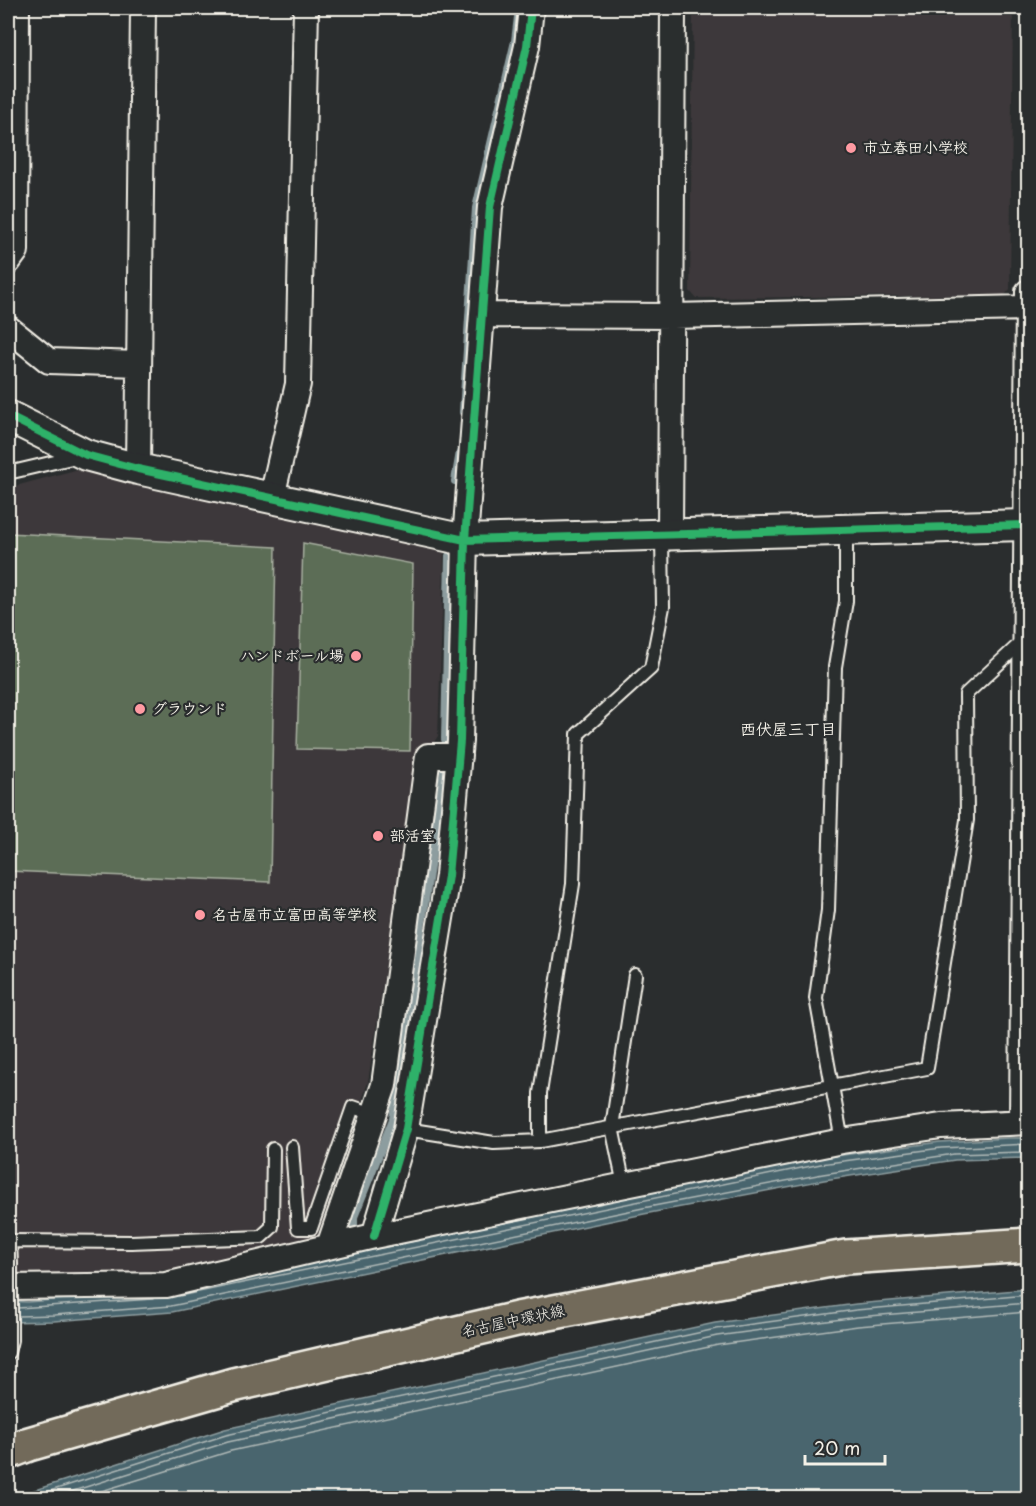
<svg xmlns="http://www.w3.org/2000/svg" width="1036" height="1506" font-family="'Playpen Sans','Klee One',sans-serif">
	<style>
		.built { fill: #3d393a }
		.green { fill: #5b6d57; stroke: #a8afa0; stroke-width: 1.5 }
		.water { fill: #49656e; stroke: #8d9d9f; stroke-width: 1.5 }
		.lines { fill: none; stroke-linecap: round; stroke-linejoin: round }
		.shore { stroke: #b0b9b7; stroke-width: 1.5 }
		.stream { stroke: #8d9d9f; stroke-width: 8 }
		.service-casing { stroke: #f4f1e8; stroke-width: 16 }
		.minor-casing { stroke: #f4f1e8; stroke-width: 28 }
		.tertiary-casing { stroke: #f4f1e8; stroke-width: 34 }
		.primary-casing { stroke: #f4f1e8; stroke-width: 38 }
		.service { stroke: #2a2d2e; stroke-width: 12 }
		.minor { stroke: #2a2d2e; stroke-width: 24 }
		.tertiary { stroke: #2a2d2e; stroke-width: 30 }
		.primary { stroke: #726b5a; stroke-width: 33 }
		.service-bridge-casing { stroke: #f4f1e8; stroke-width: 16; stroke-linecap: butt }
		.service-bridge { stroke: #2a2d2e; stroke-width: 12 }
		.cycleway-casing { stroke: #2a2d2e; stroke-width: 11 }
		.cycleway { stroke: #2db169; stroke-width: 8 }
		.poi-dot { fill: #ff9aa2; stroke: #2a2d2e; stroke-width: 2 }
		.labels { text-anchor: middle; stroke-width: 4.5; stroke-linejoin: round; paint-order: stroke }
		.poi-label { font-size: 15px; font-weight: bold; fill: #f4f1e8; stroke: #2a2d2e; text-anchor: start }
		.street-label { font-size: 15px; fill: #f4f1e8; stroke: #2a2d2e }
		.neighbourhood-label { font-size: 16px; font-weight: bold; fill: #f4f1e8; stroke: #2a2d2e }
	</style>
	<rect width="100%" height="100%" fill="#2a2d2e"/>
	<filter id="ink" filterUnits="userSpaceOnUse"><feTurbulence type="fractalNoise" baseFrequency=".0167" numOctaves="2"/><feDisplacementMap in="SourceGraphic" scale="12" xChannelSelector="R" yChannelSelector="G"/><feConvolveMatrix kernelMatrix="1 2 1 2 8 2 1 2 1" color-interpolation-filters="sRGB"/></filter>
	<g filter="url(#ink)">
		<path class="built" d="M 693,8 L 1013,8 L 1010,289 L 1005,295 L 696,298 L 690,291 Z
			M 75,470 L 132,478 L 444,553 L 438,736 L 431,747 L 419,747 L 368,1082 L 316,1241 L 182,1269 L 42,1277 L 8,1276 L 8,488 Z"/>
		<path class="green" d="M 8,533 L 276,547 L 270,882 L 8,871 Z
			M 303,543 L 413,564 L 410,751 L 297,749 Z"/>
		<path class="water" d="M 1008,1138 L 1028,1138 L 1028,1158 L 955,1160 L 824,1180 L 644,1214 L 172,1312 L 54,1321 L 8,1322 L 8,1301 L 27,1302 L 171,1291 L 820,1158 L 940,1142 Z
			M 1028,1289 L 1028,1498 L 10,1498 L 225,1429 L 715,1323 L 856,1304 Z"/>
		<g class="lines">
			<path class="shore" d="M 179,1296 L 821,1164 L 941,1148 L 1028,1144
				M 18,1308 L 153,1299
				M 18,1316 L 54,1315 L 171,1306 L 643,1208 L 823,1174 L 954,1154 L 1028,1152
				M 28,1498 L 226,1435 L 716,1329 L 856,1310 L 1028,1295
				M 51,1498 L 228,1442 L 717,1336 L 857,1317 L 1028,1303
				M 79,1498 L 231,1451 L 718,1345 L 858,1326 L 1028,1312"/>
			<path class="stream" d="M 463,412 L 476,208 L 515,41 L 518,17
				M 455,481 L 460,452
				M 445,739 L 449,556
				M 354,1233 L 354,1217 L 393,1119 L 444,771"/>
			<defs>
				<path id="service" d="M 8,473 L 76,457
					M 406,1129 L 494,1143 L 540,1141 L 927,1068 L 967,820 L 966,694 L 1024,640
					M 540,1141 L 540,1093 L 573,884 L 578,734 L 651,668 L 663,607 L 662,536
					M 842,1141 L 816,998 L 828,910 L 835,667 L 846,601 L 846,530
					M 292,1147 L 298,1228 L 311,1228 L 353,1107 L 373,1114
					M 624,1185 L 612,1127 L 635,975
					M 11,1264 L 10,1241 L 131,1242 L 261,1237 L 272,1227 L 273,1149
					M 8,1353 L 11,1340"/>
				<path id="minor" d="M 8,262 L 16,251 L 17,8
					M 483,315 L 672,316 L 1028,308
					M 8,328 L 49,361 L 139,364
					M 138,469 L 143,8
					M 272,497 L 298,384 L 306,8
					M 670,535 L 673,8
					M 1022,1122 L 1028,292
					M 374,1236 L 406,1129 L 448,876 L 460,741 L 465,540 L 490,207 L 527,46 L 531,8
					M 329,1246 L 384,1085 L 428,756 L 459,756
					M 8,1287 L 166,1285 L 374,1236 L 842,1141 L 941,1126 L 1028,1122"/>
				<path id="tertiary" d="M 8,416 L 86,455 L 138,469 L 465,540 L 1028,525"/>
				<path id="primary" d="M 8,1452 L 29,1444 L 233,1385 L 517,1319 L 846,1257 L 1028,1245"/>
			</defs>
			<use href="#service" class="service-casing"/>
			<use href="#minor" class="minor-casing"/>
			<use href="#tertiary" class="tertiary-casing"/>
			<use href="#primary" class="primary-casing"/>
			<use href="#service" class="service"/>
			<use href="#minor" class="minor"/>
			<use href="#tertiary" class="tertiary"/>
			<use href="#primary" class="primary"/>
			<defs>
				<path id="service-bridge" d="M 11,1264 L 11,1340"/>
			</defs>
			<use href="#service-bridge" class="service-bridge-casing"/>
			<use href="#service-bridge" class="service-bridge"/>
			<defs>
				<path id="cycleway" d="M 8,416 L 86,455 L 138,469 L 465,540 L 1028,525
					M 374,1236 L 406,1129 L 448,876 L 460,741 L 465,540 L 490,207 L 527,46 L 531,8"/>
			</defs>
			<use href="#cycleway" class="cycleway-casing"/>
			<use href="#cycleway" class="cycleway"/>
		</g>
	</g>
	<g class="poi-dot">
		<circle cx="851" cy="148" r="6"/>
		<circle cx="356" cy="656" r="6"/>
		<circle cx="140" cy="709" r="6"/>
		<circle cx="378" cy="836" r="6"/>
		<circle cx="200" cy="915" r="6"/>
	</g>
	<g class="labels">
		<g class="poi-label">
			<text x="863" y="153">市立春田小学校</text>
			<text x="344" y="661" text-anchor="end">ハンドボール場</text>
			<text x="152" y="714">グラウンド</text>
			<text x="390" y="841">部活室</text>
			<text x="212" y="920">名古屋市立富田高等学校</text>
		</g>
		<g class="street-label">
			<text transform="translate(513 1321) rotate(-12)" y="5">名古屋中環状線</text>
		</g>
		<g class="neighbourhood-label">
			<text x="788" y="735">西伏屋三丁目</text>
		</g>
	</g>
	<rect width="1036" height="1506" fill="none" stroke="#2a2d2e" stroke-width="30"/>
	<rect x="15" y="15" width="1006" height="1476" fill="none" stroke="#f4f1e8" stroke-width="2" filter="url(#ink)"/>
	<path d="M805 1455v9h80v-9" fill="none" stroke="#f4f1e8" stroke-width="3"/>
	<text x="814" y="1455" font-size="18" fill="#f4f1e8" stroke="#2a2d2e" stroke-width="4.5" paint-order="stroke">20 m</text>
</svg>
